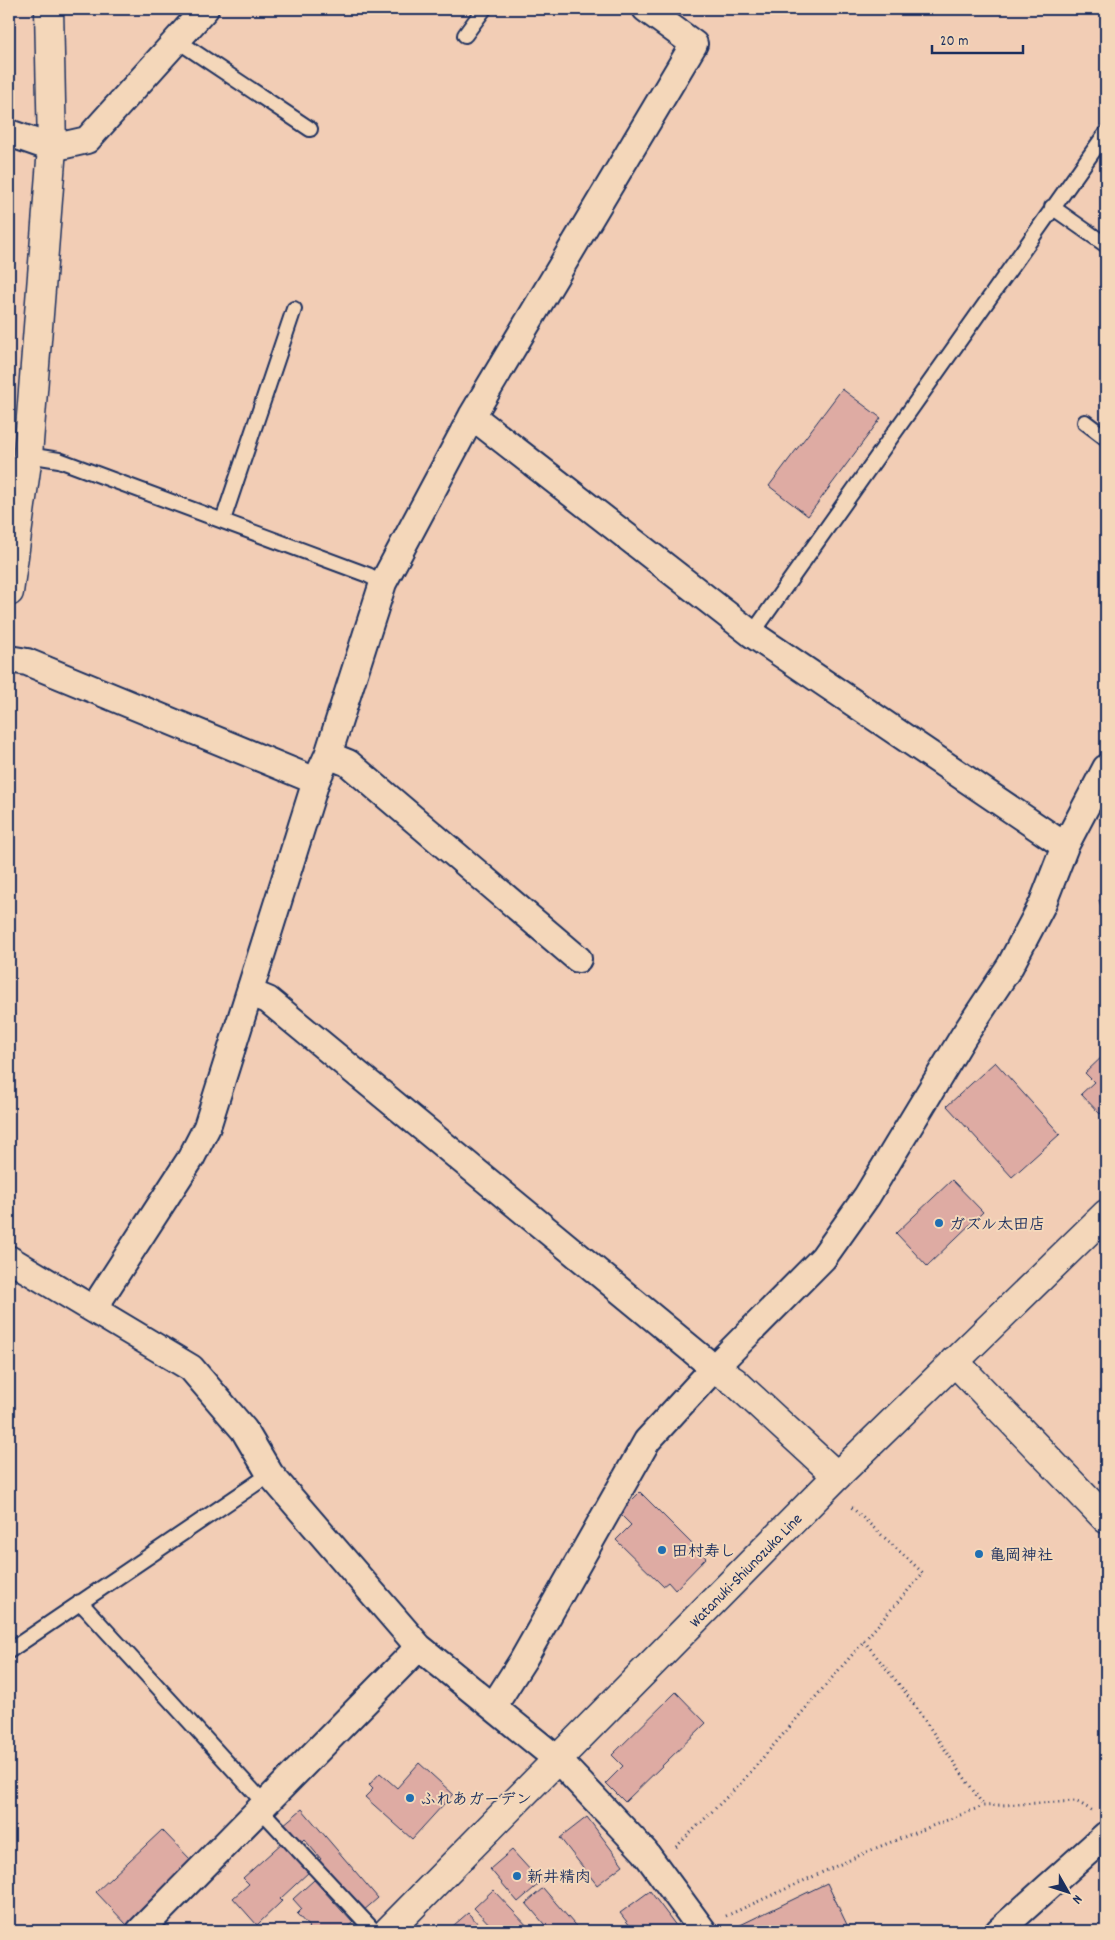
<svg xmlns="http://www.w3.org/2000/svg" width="1115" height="1940" font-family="Dekko,'Klee One',sans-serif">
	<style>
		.built { fill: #e8c0ae }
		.building { fill: #deaba3; stroke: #1b2f5e }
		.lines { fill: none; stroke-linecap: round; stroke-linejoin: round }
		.lane-casing { stroke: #1b2f5e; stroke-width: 18 }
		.street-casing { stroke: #1b2f5e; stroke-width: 30 }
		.secondary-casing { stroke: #1b2f5e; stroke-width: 31 }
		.path { stroke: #1b2f5e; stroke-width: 3; stroke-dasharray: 1 4; stroke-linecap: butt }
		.lane { stroke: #f4d7ba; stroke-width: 14 }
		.street { stroke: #f4d7ba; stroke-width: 26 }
		.secondary { stroke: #f4d7ba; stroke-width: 28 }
		.poi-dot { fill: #1f6fb2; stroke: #f4d7ba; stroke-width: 2 }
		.labels { text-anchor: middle; stroke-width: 4; stroke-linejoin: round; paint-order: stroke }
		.poi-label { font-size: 16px; font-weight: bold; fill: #1b2f5e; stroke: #f4d7ba; text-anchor: start }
		.street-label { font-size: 16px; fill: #1b2f5e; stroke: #f4d7ba }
	</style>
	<rect width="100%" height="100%" fill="#f2cdb5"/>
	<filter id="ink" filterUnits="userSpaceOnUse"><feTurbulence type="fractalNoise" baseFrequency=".02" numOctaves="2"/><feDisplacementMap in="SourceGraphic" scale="10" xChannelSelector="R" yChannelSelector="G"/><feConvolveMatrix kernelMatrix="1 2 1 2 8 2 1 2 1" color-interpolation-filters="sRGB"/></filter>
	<g filter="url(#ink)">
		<path class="built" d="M 9,9 L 13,9 L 13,122 L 9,121 Z"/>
		<path class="building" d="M 842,389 L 881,418 L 808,516 L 769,486 Z
			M 1106,898 L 1106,923 L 1099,900 Z
			M 1106,1053 L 1106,1108 L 1100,1114 L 1081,1094 L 1094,1082 L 1085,1073 Z
			M 995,1062 L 1060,1134 L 1012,1177 L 947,1106 Z
			M 952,1180 L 983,1212 L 927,1266 L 896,1233 Z
			M 640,1492 L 706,1558 L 675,1590 L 668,1582 L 663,1586 L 616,1540 L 631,1525 L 619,1513 Z
			M 676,1692 L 706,1723 L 625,1802 L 606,1783 L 623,1766 L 612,1755 Z
			M 419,1763 L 453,1794 L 412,1839 L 365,1797 L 373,1789 L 369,1785 L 380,1773 L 397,1788 Z
			M 302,1809 L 378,1898 L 362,1912 L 318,1861 L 321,1859 L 304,1839 L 299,1844 L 283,1825 Z
			M 587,1817 L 623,1865 L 597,1885 L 560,1838 Z
			M 162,1830 L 192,1861 L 127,1925 L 96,1892 Z
			M 283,1842 L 310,1871 L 280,1899 L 282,1901 L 257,1925 L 233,1898 L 249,1884 L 243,1878 Z
			M 512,1850 L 541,1882 L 518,1902 L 490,1869 Z
			M 314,1880 L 353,1923 L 344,1931 L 305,1931 L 309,1927 L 297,1914 L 302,1909 L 293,1899 Z
			M 827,1883 L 850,1931 L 728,1931 Z
			M 543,1888 L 580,1931 L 550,1931 L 526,1903 Z
			M 493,1890 L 532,1931 L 496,1931 L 474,1908 Z
			M 650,1891 L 680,1931 L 634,1931 L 620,1913 Z
			M 468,1913 L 485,1931 L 447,1931 Z"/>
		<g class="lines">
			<defs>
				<path id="lane" d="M 465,35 L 484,9
					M 178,41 L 310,129
					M 1052,207 L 1106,245
					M 1085,422 L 1106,438
					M 28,455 L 59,460 L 368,575 L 383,583
					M 223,520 L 294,309
					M 752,634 L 1106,133
					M 80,1602 L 265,1804
					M 9,1651 L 270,1474
					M 260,1809 L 374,1931"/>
				<path id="street" d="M 9,133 L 52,148 L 87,140 L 205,9
					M 472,416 L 752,634 L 1065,846
					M 9,659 L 27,662 L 316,781
					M 328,755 L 348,763 L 578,959
					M 251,993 L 268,1000 L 714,1368
					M 9,1259 L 191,1368 L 244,1430 L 270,1474 L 419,1647 L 558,1760 L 645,1852 L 703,1931
					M 94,1308 L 191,1158 L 207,1127 L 316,781 L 328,755 L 383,583 L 472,416 L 694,44 L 646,9
					M 493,1707 L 523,1660 L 647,1441 L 714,1368 L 823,1258 L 867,1196 L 963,1037 L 1010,966 L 1042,905 L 1065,846 L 1106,768
					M 140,1931 L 419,1647
					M 999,1931 L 1106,1835"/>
				<g id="secondary">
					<path d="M 9,592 L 28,455 L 52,148 L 49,9"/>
					<path d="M 954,1361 L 1106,1519"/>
					<path d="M 714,1368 L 735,1382 L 837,1476"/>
					<path id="s1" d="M 388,1931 L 837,1476 L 1106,1214"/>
				</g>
			</defs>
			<use href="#lane" class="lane-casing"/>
			<use href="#street" class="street-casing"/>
			<use href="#secondary" class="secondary-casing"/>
			<path class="path" d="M 864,1641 L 905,1692 L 984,1806
				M 676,1847 L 740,1784 L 923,1573 L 849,1505
				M 726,1916 L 876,1848 L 983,1806 L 1076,1801 L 1093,1811"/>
			<use href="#lane" class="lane"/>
			<use href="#street" class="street"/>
			<use href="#secondary" class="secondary"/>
		</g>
	</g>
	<g class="poi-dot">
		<circle cx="939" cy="1223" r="5"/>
		<circle cx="662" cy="1550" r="5"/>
		<circle cx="979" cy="1554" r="5"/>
		<circle cx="410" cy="1798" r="5"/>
		<circle cx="517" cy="1876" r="5"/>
	</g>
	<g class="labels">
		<g class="poi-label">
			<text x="949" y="1229">ガズル太田店</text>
			<text x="672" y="1556">田村寿し</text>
			<text x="989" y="1560">亀岡神社</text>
			<text x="420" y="1804">ふれあガーデン</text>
			<text x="527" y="1882">新井精肉</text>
		</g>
		<g class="street-label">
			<text dy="6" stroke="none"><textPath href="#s1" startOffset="508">Watanuki-Shiunozuka Line</textPath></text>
		</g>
	</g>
	<rect width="1115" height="1940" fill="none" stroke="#f4d7ba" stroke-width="30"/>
	<rect x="15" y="15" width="1085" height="1910" fill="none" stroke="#1b2f5e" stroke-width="2" filter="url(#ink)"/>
	<g transform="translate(1068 1892) rotate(129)" stroke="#f4d7ba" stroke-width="4" paint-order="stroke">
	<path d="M0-4L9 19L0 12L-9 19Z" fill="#1b2f5e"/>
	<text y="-8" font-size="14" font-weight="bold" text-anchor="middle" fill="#1b2f5e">N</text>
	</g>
	<path d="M932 45v8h91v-8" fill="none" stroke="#1b2f5e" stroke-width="2.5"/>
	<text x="940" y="45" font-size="15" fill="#1b2f5e" stroke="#f4d7ba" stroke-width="4" paint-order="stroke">20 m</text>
</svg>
